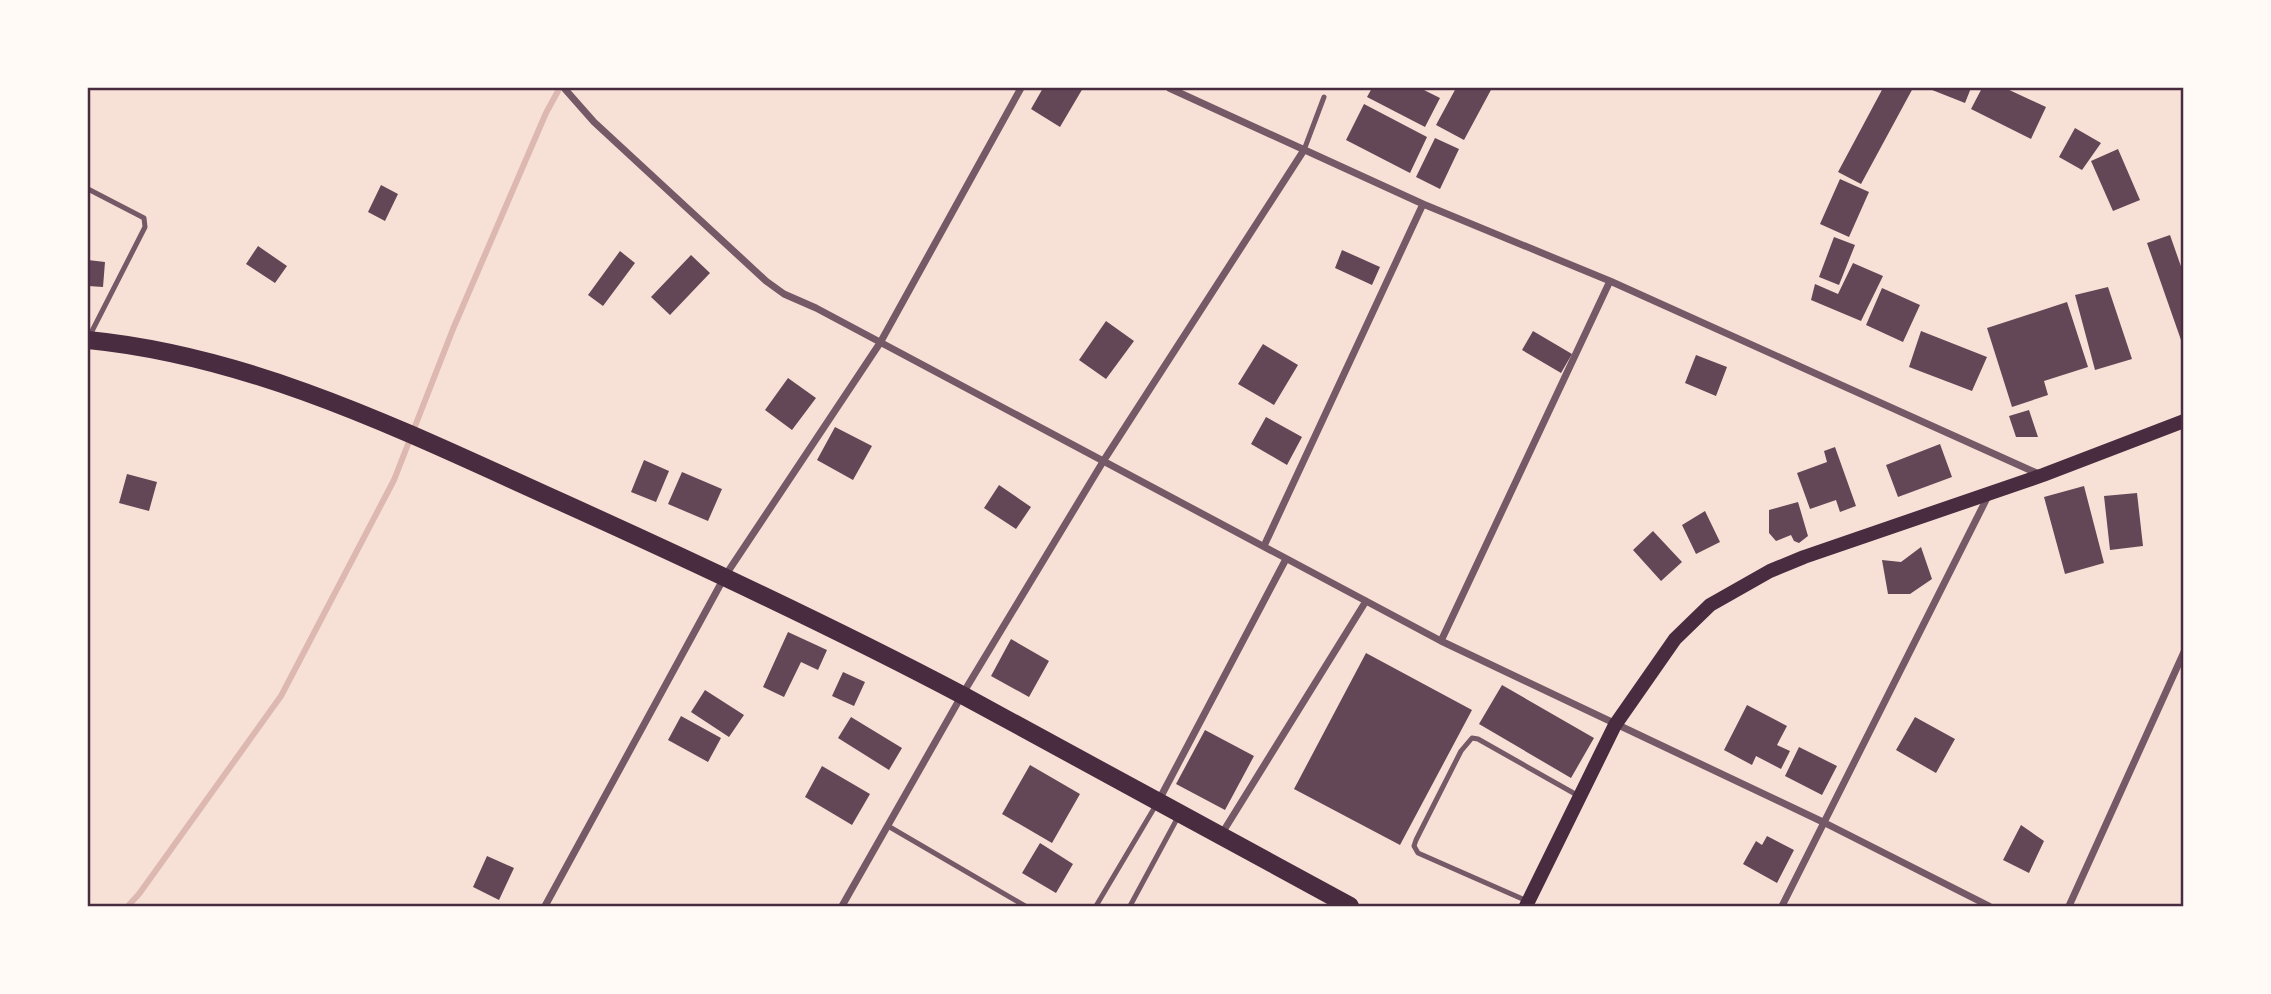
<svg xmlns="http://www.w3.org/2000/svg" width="2271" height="994" font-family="'Open Sans',sans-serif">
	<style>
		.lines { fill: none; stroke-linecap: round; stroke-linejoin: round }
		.stream { stroke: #dcb8b0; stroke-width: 6 }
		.building { fill: #644757 }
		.service { stroke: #755966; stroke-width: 5 }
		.minor { stroke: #755966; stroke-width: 7 }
		.secondary { stroke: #4a2c40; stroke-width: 14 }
		.trunk { stroke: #4a2c40; stroke-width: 18 }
		.neatline { fill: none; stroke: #4a2c40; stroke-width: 2.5 }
	</style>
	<rect width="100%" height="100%" fill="#f7e1d7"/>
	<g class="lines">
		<path class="stream" d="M 128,906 L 139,894 L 281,696 L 394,480 L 453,329 L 546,113 L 558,91"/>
	</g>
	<path class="building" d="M 1043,88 L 1083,88 L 1060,127 L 1031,109 Z
		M 1372,88 L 1420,88 L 1440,98 L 1425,127 L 1367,97 Z
		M 1456,88 L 1492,88 L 1464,140 L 1436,125 Z
		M 1883,88 L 1913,88 L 1861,184 L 1838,172 Z
		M 1927,88 L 1971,88 L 1965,103 Z
		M 1982,88 L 2005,88 L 2046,107 L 2031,139 L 1971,109 Z
		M 1364,104 L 1427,137 L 1410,173 L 1346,140 Z
		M 2075,128 L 2101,143 L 2082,170 L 2059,157 Z
		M 1435,138 L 1459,149 L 1440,189 L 1416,177 Z
		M 2118,149 L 2140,200 L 2113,211 L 2091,161 Z
		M 1840,179 L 1869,192 L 1849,237 L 1820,224 Z
		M 381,185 L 398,194 L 385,221 L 368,212 Z
		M 2170,235 L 2184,275 L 2184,339 L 2181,340 L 2147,243 Z
		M 1834,237 L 1855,245 L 1839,285 L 1819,277 Z
		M 258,246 L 287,266 L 275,283 L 246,264 Z
		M 1342,250 L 1380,267 L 1372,285 L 1335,268 Z
		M 620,251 L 635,263 L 603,306 L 588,295 Z
		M 691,255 L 710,273 L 670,315 L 651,297 Z
		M 88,260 L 105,262 L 103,287 L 88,286 Z
		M 1853,263 L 1883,276 L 1861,321 L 1811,300 L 1815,284 L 1838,294 Z
		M 2108,287 L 2132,359 L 2095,370 L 2075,295 Z
		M 1882,288 L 1920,305 L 1903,342 L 1866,325 Z
		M 2067,302 L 2088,367 L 2044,381 L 2048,395 L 2012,407 L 1987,328 Z
		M 1106,321 L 1134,341 L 1106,379 L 1079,360 Z
		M 1533,331 L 1572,354 L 1561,373 L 1522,350 Z
		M 1921,331 L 1987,357 L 1972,391 L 1909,367 Z
		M 1263,344 L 1298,365 L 1274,405 L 1238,384 Z
		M 1696,355 L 1727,367 L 1716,396 L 1685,383 Z
		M 788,378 L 816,398 L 792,430 L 765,410 Z
		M 2029,410 L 2038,437 L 2016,437 L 2009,416 Z
		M 1266,417 L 1302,437 L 1287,465 L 1251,444 Z
		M 835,427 L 872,446 L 853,480 L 817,460 Z
		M 1940,444 L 1952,477 L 1898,497 L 1886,465 Z
		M 1835,447 L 1856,506 L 1840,512 L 1836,500 L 1810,509 L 1797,473 L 1827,462 L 1824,451 Z
		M 644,460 L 669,471 L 656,502 L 631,492 Z
		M 682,472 L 722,489 L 708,521 L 668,504 Z
		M 127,474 L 157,482 L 149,511 L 119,503 Z
		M 999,485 L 1031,507 L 1016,529 L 984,508 Z
		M 2084,486 L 2104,563 L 2065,574 L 2044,497 Z
		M 2137,493 L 2143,546 L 2110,550 L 2104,496 Z
		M 1798,502 L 1808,536 L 1799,543 L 1794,541 L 1791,535 L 1776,541 L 1769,533 L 1769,510 Z
		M 1705,511 L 1720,542 L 1696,554 L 1682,525 Z
		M 1653,531 L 1682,562 L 1661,581 L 1633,550 Z
		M 1921,547 L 1932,579 L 1910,594 L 1888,594 L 1882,560 L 1901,562 Z
		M 788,632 L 827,650 L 818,670 L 801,662 L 784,697 L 763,687 Z
		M 1011,639 L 1049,661 L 1029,697 L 991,676 Z
		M 1366,653 L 1472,710 L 1400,845 L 1294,789 Z
		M 843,672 L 865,682 L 854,706 L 832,696 Z
		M 1502,685 L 1594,738 L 1571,778 L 1479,724 Z
		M 705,690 L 744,715 L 729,737 L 691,712 Z
		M 1747,705 L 1787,726 L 1777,745 L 1790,751 L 1781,769 L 1756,756 L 1752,765 L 1724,750 Z
		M 681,716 L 721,738 L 708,762 L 668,740 Z
		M 851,717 L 902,748 L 889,770 L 838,738 Z
		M 1915,717 L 1955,739 L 1936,773 L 1896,750 Z
		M 1205,730 L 1254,756 L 1225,810 L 1176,784 Z
		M 1799,747 L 1837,766 L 1822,795 L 1785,776 Z
		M 1030,765 L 1080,794 L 1052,843 L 1002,814 Z
		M 822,766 L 870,794 L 852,825 L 805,797 Z
		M 2021,825 L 2044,841 L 2029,873 L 2003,860 Z
		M 1767,836 L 1794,850 L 1777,883 L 1743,864 L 1756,841 L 1762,845 Z
		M 1040,843 L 1073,864 L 1056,893 L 1022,873 Z
		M 487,856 L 514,868 L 499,900 L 473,887 Z"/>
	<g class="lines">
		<path class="service" d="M 1304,150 L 1324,97
			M 88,189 L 144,218 L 145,227 L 89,337
			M 888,826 L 1025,906
			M 1527,901 L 1418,853 L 1414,846 L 1416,840 L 1461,751 L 1472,738 L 1478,739 L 1577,795
			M 1096,906 L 1156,805
			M 1130,906 L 1178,817"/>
		<path class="minor" d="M 564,88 L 594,122 L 766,281 L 784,294 L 816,308 L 1441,641 L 1825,823 L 1989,906
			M 1169,88 L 1423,204 L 1610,281 L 2041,475
			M 1264,546 L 1423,204
			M 1441,641 L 1610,281
			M 1159,800 L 1286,559
			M 1221,835 L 1366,601
			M 545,906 L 725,576 L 880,343 L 1021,88
			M 842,906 L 962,695 L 1104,460 L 1304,150
			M 1782,906 L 1988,496
			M 2069,906 L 2184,652"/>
		<path class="secondary" d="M 1526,906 L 1615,725 L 1675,639 L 1710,605 L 1770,571 L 1804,557 L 2043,475 L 2184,421"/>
		<path class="trunk" d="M 88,340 C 251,356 400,429 548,496 C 688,559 828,624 964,696 C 1093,765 1221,837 1350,906"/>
	</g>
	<rect width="2271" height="994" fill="none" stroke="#fffaf5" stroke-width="178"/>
	<rect x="89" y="89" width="2093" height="816" class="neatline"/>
</svg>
